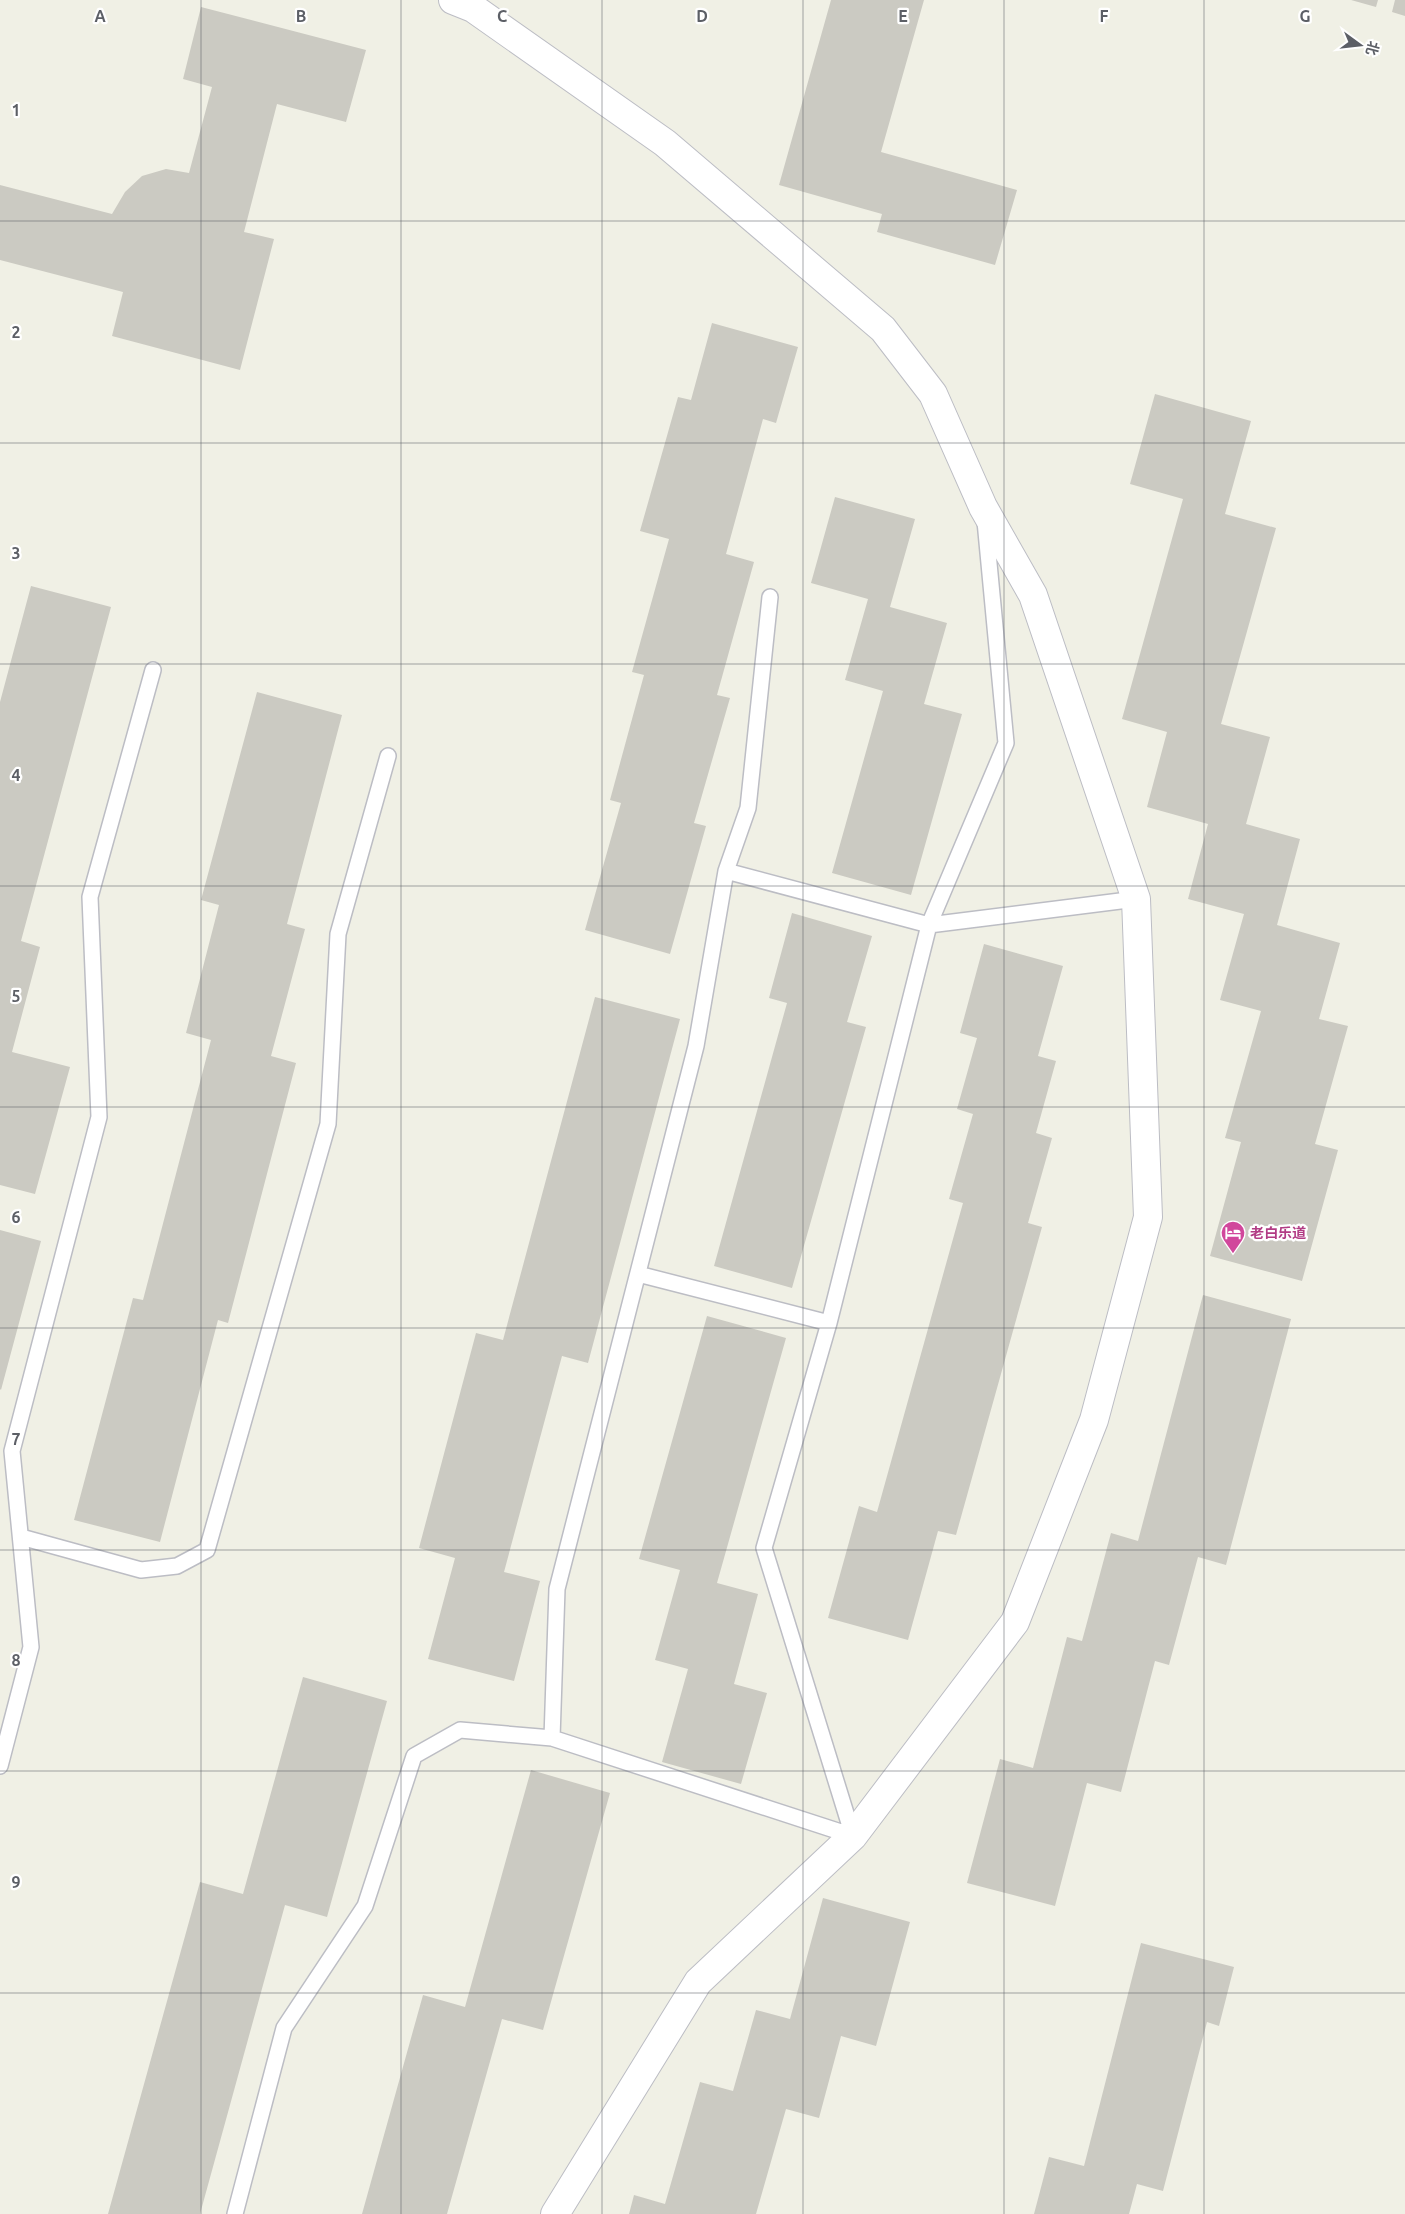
<svg xmlns="http://www.w3.org/2000/svg" width="1405" height="2214" font-family="Ubuntu,'Noto Sans SC',sans-serif">
	<style>
		.building { fill: #cbcac2 }
		.lines { fill: none; stroke-linecap: round; stroke-linejoin: round }
		.service-casing { stroke: #bcbdc4; stroke-width: 18 }
		.minor-casing { stroke: #bcbdc4; stroke-width: 30 }
		.service { stroke: #fff; stroke-width: 15 }
		.minor { stroke: #fff; stroke-width: 28 }
		.grid { fill: none; stroke: #5c5f66; stroke-width: 1; stroke-opacity: 0.55 }
		.labels { text-anchor: middle; stroke-width: 4.5; stroke-linejoin: round; paint-order: stroke }
		.hotel-label { font-size: 14px; font-weight: bold; fill: #b23c85; stroke: #fff; text-anchor: start }
		.grid-label { font-size: 16px; text-anchor: middle; font-weight: bold; fill: #5c5f66; stroke: #fff; stroke-width: 4.5; stroke-linejoin: round; paint-order: stroke }
	</style>
	<rect width="100%" height="100%" fill="#f0f0e5"/>
	<path class="building" d="M 831,0 L 924,0 L 881,152 L 1017,190 L 995,265 L 877,232 L 882,214 L 779,185 Z
		M 1351,0 L 1378,0 L 1376,7 Z
		M 1395,0 L 1405,0 L 1405,16 L 1392,12 Z
		M 201,7 L 366,50 L 346,122 L 277,104 L 244,232 L 274,239 L 240,370 L 112,336 L 123,292 L 0,260 L 0,185 L 112,214 L 125,192 L 142,176 L 166,169 L 189,173 L 212,87 L 183,79 Z
		M 712,323 L 798,347 L 776,423 L 763,419 L 726,554 L 754,562 L 717,695 L 730,698 L 694,823 L 706,826 L 670,954 L 585,930 L 621,803 L 610,800 L 644,675 L 632,672 L 669,539 L 640,531 L 678,397 L 691,400 Z
		M 1155,394 L 1251,421 L 1225,514 L 1276,528 L 1221,724 L 1270,737 L 1246,824 L 1300,839 L 1277,925 L 1340,943 L 1319,1019 L 1348,1026 L 1315,1144 L 1338,1150 L 1302,1281 L 1210,1256 L 1241,1142 L 1225,1138 L 1261,1011 L 1220,1000 L 1244,914 L 1188,899 L 1208,824 L 1147,807 L 1167,732 L 1122,719 L 1183,499 L 1130,484 Z
		M 835,497 L 915,519 L 890,607 L 947,623 L 924,704 L 962,714 L 911,895 L 832,873 L 883,691 L 845,680 L 868,599 L 811,583 Z
		M 31,586 L 111,607 L 21,941 L 40,947 L 12,1052 L 70,1067 L 35,1194 L 0,1185 L 0,702 Z
		M 257,692 L 342,715 L 287,924 L 305,929 L 271,1056 L 296,1063 L 228,1323 L 218,1320 L 160,1542 L 74,1520 L 133,1298 L 143,1300 L 211,1040 L 186,1033 L 219,905 L 201,900 Z
		M 792,913 L 872,936 L 847,1022 L 866,1027 L 792,1288 L 714,1266 L 787,1003 L 769,998 Z
		M 984,944 L 1063,966 L 1038,1056 L 1056,1061 L 1036,1133 L 1052,1138 L 1028,1223 L 1042,1227 L 956,1535 L 938,1531 L 908,1640 L 828,1618 L 859,1506 L 877,1512 L 963,1203 L 949,1199 L 973,1114 L 957,1109 L 977,1038 L 960,1033 Z
		M 595,997 L 680,1019 L 588,1363 L 562,1356 L 504,1572 L 540,1581 L 514,1681 L 428,1659 L 455,1558 L 419,1548 L 476,1333 L 503,1340 Z
		M 0,1230 L 41,1241 L 1,1390 L 0,1389 Z
		M 1203,1295 L 1291,1319 L 1226,1565 L 1198,1557 L 1169,1665 L 1155,1661 L 1121,1792 L 1087,1783 L 1055,1906 L 967,1883 L 1000,1759 L 1033,1768 L 1067,1637 L 1082,1641 L 1111,1533 L 1138,1541 Z
		M 707,1316 L 786,1338 L 717,1583 L 758,1594 L 734,1684 L 767,1693 L 741,1784 L 662,1762 L 688,1669 L 655,1660 L 680,1570 L 639,1559 Z
		M 303,1677 L 387,1701 L 327,1917 L 285,1905 L 200,2214 L 108,2214 L 200,1882 L 243,1894 Z
		M 531,1770 L 610,1793 L 543,2030 L 502,2019 L 447,2214 L 362,2214 L 423,1995 L 465,2007 Z
		M 823,1898 L 910,1922 L 876,2046 L 841,2036 L 819,2118 L 786,2109 L 756,2214 L 629,2214 L 634,2195 L 665,2204 L 700,2082 L 733,2091 L 756,2010 L 790,2019 Z
		M 1141,1943 L 1234,1967 L 1219,2026 L 1207,2022 L 1163,2191 L 1137,2184 L 1129,2214 L 1034,2214 L 1049,2157 L 1084,2166 Z"/>
	<g class="lines">
		<defs>
			<path id="service" d="M 726,871 L 929,925 L 1136,899
				M 638,1274 L 829,1323
				M 21,1537 L 141,1570 L 177,1566 L 207,1550 L 328,1124 L 338,934 L 388,756
				M 552,1738 L 557,1589 L 696,1046 L 726,871 L 748,808 L 770,597
				M 0,1766 L 31,1647 L 12,1451 L 99,1117 L 90,897 L 153,670
				M 853,1836 L 764,1548 L 829,1323 L 929,925 L 1006,743 L 985,521
				M 235,2214 L 284,2028 L 365,1906 L 414,1756 L 460,1730 L 552,1738 L 853,1836"/>
			<path id="minor" d="M 453,0 L 473,8 L 665,143 L 883,329 L 933,394 L 983,507 L 1033,595 L 1136,899 L 1148,1217 L 1094,1420 L 1015,1622 L 853,1836 L 698,1982 L 555,2214"/>
		</defs>
		<use href="#service" class="service-casing"/>
		<use href="#minor" class="minor-casing"/>
		<use href="#service" class="service"/>
		<use href="#minor" class="minor"/>
	</g>
	<path class="grid" d="M 201,0 L 201,2214M 401,0 L 401,2214M 602,0 L 602,2214M 803,0 L 803,2214M 1004,0 L 1004,2214M 1204,0 L 1204,2214M 0,221 L 1405,221M 0,443 L 1405,443M 0,664 L 1405,664M 0,886 L 1405,886M 0,1107 L 1405,1107M 0,1328 L 1405,1328M 0,1550 L 1405,1550M 0,1771 L 1405,1771M 0,1993 L 1405,1993"/>
	<defs>
		<symbol id="hotel-pin" viewBox="-11 -11 22 30"><path d="M0 17L-7.5 6A9.5 9.5 0 1 1 7.5 6Z" fill="#d1479c" stroke="#fff"/><path d="M-6-4.5h1.5V1H6V5H4.5V3h-9V5H-6ZM-4 0a1.8 1.8 0 1 1 3.6 0ZM.5 0V-2.5h3Q6-2.5 6 0Z" fill="#fff"/></symbol>
	</defs>
	<g fill-rule="evenodd">
		<use href="#hotel-pin" x="1219" y="1219" width="28" height="38"/>
	</g>
	<g class="labels">
		<g class="hotel-label">
			<text x="1250" y="1238">老白乐道</text>
		</g>
	</g>
	<g class="grid-label">
		<text x="100" y="22">A</text>
		<text x="301" y="22">B</text>
		<text x="502" y="22">C</text>
		<text x="702" y="22">D</text>
		<text x="903" y="22">E</text>
		<text x="1104" y="22">F</text>
		<text x="1305" y="22">G</text>
		<text x="16" y="116">1</text>
		<text x="16" y="338">2</text>
		<text x="16" y="559">3</text>
		<text x="16" y="781">4</text>
		<text x="16" y="1002">5</text>
		<text x="16" y="1223">6</text>
		<text x="16" y="1445">7</text>
		<text x="16" y="1666">8</text>
		<text x="16" y="1888">9</text>
	</g>
	<g transform="translate(1360 45) rotate(105)" stroke="#ffffff" stroke-width="4" paint-order="stroke">
	<path d="M0-4L9 19L0 12L-9 19Z" fill="#5c5f66"/>
	<text y="-8" font-size="14" font-weight="bold" text-anchor="middle" fill="#5c5f66">北</text>
	</g>
</svg>
